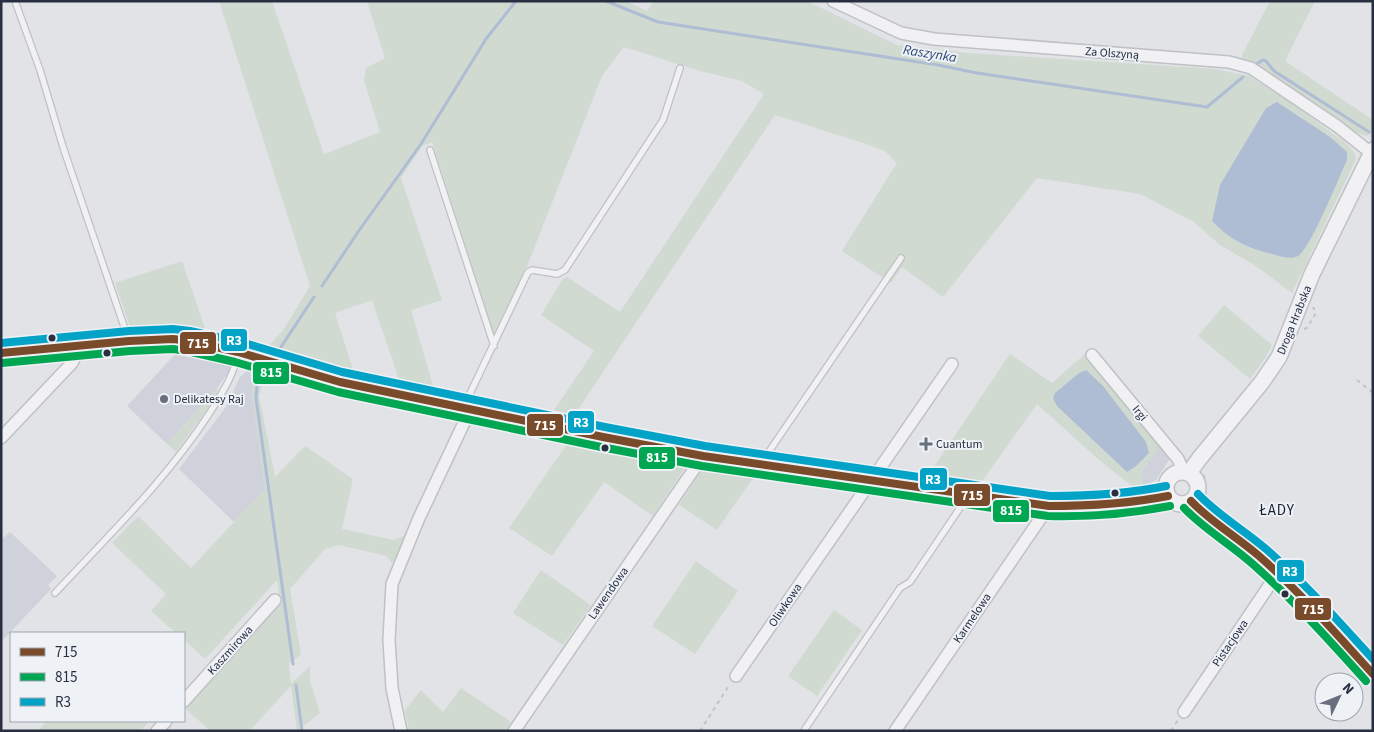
<svg xmlns="http://www.w3.org/2000/svg" width="1374" height="732" font-family="'Source Sans 3',sans-serif">
	<style>
		.built { fill: #cfd2da }
		.green { fill: #d0dad1 }
		.water { fill: #aebdd3 }
		.lines { fill: none; stroke-linecap: round; stroke-linejoin: round }
		.stream { stroke: #aebdd3; stroke-width: 3 }
		.service-casing { stroke: #bfc1c5; stroke-width: 8 }
		.minor-casing { stroke: #bfc1c5; stroke-width: 14 }
		.tertiary-casing { stroke: #bfc1c5; stroke-width: 18 }
		.path { stroke: #c3c4ca; stroke-width: 2; stroke-dasharray: 4 4; stroke-linecap: butt }
		.service { stroke: #f1f1f3; stroke-width: 5.5 }
		.minor { stroke: #f1f1f3; stroke-width: 11 }
		.tertiary { stroke: #f1f1f3; stroke-width: 15 }
		.bus-1-casing { stroke: #eef1f6; stroke-width: 11 }
		.bus-2-casing { stroke: #eef1f6; stroke-width: 11 }
		.bus-3-casing { stroke: #eef1f6; stroke-width: 11 }
		.bus-1 { stroke: #7a4b2a; stroke-width: 8 }
		.bus-2 { stroke: #00a651; stroke-width: 8 }
		.bus-3 { stroke: #02a3c7; stroke-width: 8 }
		.bus-dot { fill: #272f41; stroke: #eef1f6; stroke-width: 2 }
		.poi-dot { fill: #686e7b; stroke: #eef1f6; stroke-width: 2 }
		.labels { text-anchor: middle; stroke-width: 4; stroke-linejoin: round; paint-order: stroke }
		.street-label { font-size: 12px; fill: #272f41; stroke: #eef1f6 }
		.poi-label { font-size: 12px; fill: #272f41; stroke: #eef1f6; text-anchor: start }
		.water-label { font-size: 14px; font-style: italic; fill: #2f4a77; stroke: #eef1f6 }
		.quarter-label { font-size: 15px; letter-spacing: 1px; fill: #192031; stroke: #eef1f6 }
		.line-badge { stroke: #eef1f6; stroke-width: 2 }
		.badge-label { font-size: 14px; text-anchor: middle; font-weight: bold; fill: #fff }
	</style>
	<rect width="100%" height="100%" fill="#e1e3e7"/>
	<path class="built" d="M 180,349 L 200,351 L 229,360 L 230,370 L 218,387 L 167,444 L 127,406 Z
		M 248,370 L 252,371 L 254,377 L 252,393 L 265,489 L 234,522 L 179,469 L 226,407 L 240,377 Z
		M 1161,446 L 1171,457 L 1156,480 L 1141,488 L 1143,469 Z
		M 10,532 L 57,576 L 48,585 L 51,589 L 1,642 L 1,540 Z"/>
	<path class="green" d="M 219,1 L 272,1 L 324,154 L 380,132 L 364,80 L 366,68 L 385,58 L 367,1 L 626,1 L 647,11 L 654,1 L 807,1 L 897,45 L 968,53 L 1215,69 L 1249,76 L 1286,99 L 1347,144 L 1354,152 L 1356,159 L 1292,293 L 1256,266 L 1220,245 L 1194,222 L 1140,194 L 1037,178 L 943,297 L 902,267 L 891,283 L 842,251 L 897,163 L 885,151 L 869,145 L 775,115 L 571,420 L 550,416 L 594,351 L 541,315 L 563,279 L 567,277 L 620,312 L 764,94 L 742,81 L 700,71 L 624,47 L 602,76 L 524,274 L 495,338 L 432,142 L 422,146 L 401,178 L 442,300 L 411,310 L 436,396 L 402,388 L 372,300 L 335,313 L 356,379 L 263,351 L 282,332 L 310,286 Z
		M 1270,1 L 1315,1 L 1285,61 L 1373,120 L 1372,133 L 1366,136 L 1357,133 L 1355,136 L 1241,57 Z
		M 182,261 L 208,337 L 178,332 L 145,333 L 143,329 L 137,330 L 130,327 L 115,283 Z
		M 1224,305 L 1272,345 L 1264,360 L 1250,379 L 1198,336 Z
		M 1010,354 L 1052,383 L 1085,354 L 1161,446 L 1143,469 L 1141,488 L 1137,490 L 1098,459 L 1037,404 L 978,487 L 925,480 Z
		M 256,368 L 266,370 L 259,396 L 275,477 L 305,446 L 353,479 L 342,529 L 394,540 L 406,535 L 392,564 L 387,556 L 339,545 L 325,549 L 290,589 L 301,655 L 289,663 L 291,684 L 310,666 L 310,681 L 320,713 L 297,731 L 291,686 L 249,731 L 210,731 L 184,707 L 280,600 L 277,580 L 205,659 L 184,640 L 184,633 L 176,633 L 151,611 L 166,594 L 112,543 L 138,516 L 191,568 L 265,489 L 252,393 Z
		M 218,387 L 217,394 L 213,401 L 176,452 L 167,444 Z
		M 568,438 L 625,451 L 689,462 L 653,516 L 604,482 L 552,556 L 509,528 L 567,444 Z
		M 704,467 L 756,474 L 717,530 L 679,505 Z
		M 696,561 L 738,591 L 695,654 L 652,626 Z
		M 541,570 L 591,605 L 563,645 L 513,613 Z
		M 834,610 L 862,630 L 817,696 L 788,676 Z
		M 461,688 L 511,722 L 505,731 L 409,731 L 405,710 L 421,690 L 443,712 Z
		M 47,721 L 149,721 L 141,731 L 38,731 Z"/>
	<path class="water" d="M 1277,102 L 1330,137 L 1347,152 L 1347,160 C 1339,177 1311,248 1298,256 C 1289,261 1274,254 1264,252 C 1243,246 1227,237 1212,221 L 1220,185 L 1266,108 Z
		M 1086,370 L 1103,386 L 1146,442 L 1149,453 L 1135,467 L 1127,472 L 1057,406 L 1053,398 L 1055,393 L 1079,373 Z"/>
	<g class="lines">
		<path class="stream" d="M 606,1 L 658,22 L 938,65 L 977,73 L 1207,107 L 1243,77
			M 1255,65 L 1263,60 L 1266,61 L 1274,71 L 1369,132
			M 322,286 L 358,232 L 421,144 L 486,39 L 516,1
			M 279,350 L 314,297
			M 258,374 L 256,398 L 293,664
			M 296,685 L 302,731"/>
		<defs>
			<path id="service" d="M 15,1 L 40,70 L 63,147 L 129,341
				M 430,150 L 494,346
				M 464,406 L 528,272 L 532,270 L 557,274 L 565,270 L 663,120 L 680,68
				M 764,464 L 768,453 L 901,258
				M 55,593 C 109,535 166,480 209,414 C 221,395 235,374 238,352
				M 805,729 L 900,588 L 910,582 L 968,496"/>
			<path id="minor" d="M 833,1 L 901,33 L 934,39 L 1229,62 L 1251,68 L 1337,126 L 1371,153
				M 1092,355 L 1178,459 L 1184,472
				M 1,438 L 72,363 L 81,345
				M 736,676 L 952,364
				M 184,701 L 275,600
				M 1184,712 L 1277,574
				M 157,731 L 166,721
				M 401,731 L 392,688 L 389,640 L 392,584 L 419,518 L 470,410
				M 514,731 L 703,456
				M 895,731 L 1049,506"/>
			<path id="tertiary" d="M 1,353 L 129,341 L 173,339 L 189,341 L 238,352 L 340,382 L 603,437 L 703,456 L 1049,506 L 1099,506 L 1138,502 L 1168,496
				M1166 488a16 16 0 1 1 32 0a16 16 0 1 1-32 0Z
				M 1189,473 L 1199,459 L 1262,382 L 1279,357 L 1312,274 L 1373,150
				M 1191,501 C 1210,523 1237,537 1259,556 C 1300,592 1336,634 1373,674"/>
		</defs>
		<use href="#service" class="service-casing"/>
		<use href="#minor" class="minor-casing"/>
		<use href="#tertiary" class="tertiary-casing"/>
		<path class="path" d="M 1304,329 L 1307,328 L 1316,313 L 1313,307
			M 1357,380 L 1373,393
			M 1204,475 L 1206,498
			M 1156,485 L 1170,467
			M 700,731 L 730,684
			M 1171,731 L 1178,720"/>
		<use href="#service" class="service"/>
		<use href="#minor" class="minor"/>
		<use href="#tertiary" class="tertiary"/>
		<defs>
			<path id="bus-1" d="M 1,353 L 129,341 L 173,339 L 189,341 L 238,352 L 340,382 L 603,437 L 703,456 L 1049,506 C 1090,506 1127,504 1168,496
				M 1191,501 C 1211,522 1237,537 1259,556 C 1300,592 1336,634 1373,674"/>
			<path id="bus-2" d="M 2,363 L 130,351 L 173,349 L 187,351 L 235,362 L 338,392 L 601,447 L 702,466 L 1048,516 C 1089,517 1129,514 1170,506
				M 1184,508 C 1205,530 1232,545 1255,566 C 1294,601 1330,641 1366,681"/>
			<path id="bus-3" d="M 1,343 L 129,331 L 173,329 L 190,331 L 241,342 L 342,372 L 605,427 L 705,446 L 1050,496 C 1089,496 1127,494 1166,486
				M 1198,494 C 1219,516 1244,530 1266,549 C 1305,583 1338,621 1373,659"/>
		</defs>
		<use href="#bus-1" class="bus-1-casing"/>
		<use href="#bus-2" class="bus-2-casing"/>
		<use href="#bus-3" class="bus-3-casing"/>
		<use href="#bus-1" class="bus-1"/>
		<use href="#bus-2" class="bus-2"/>
		<use href="#bus-3" class="bus-3"/>
	</g>
	<g class="bus-dot">
		<circle cx="52" cy="338" r="4.5"/>
		<circle cx="107" cy="353" r="4.5"/>
		<circle cx="605" cy="448" r="4.5"/>
		<circle cx="1115" cy="493" r="4.5"/>
		<circle cx="1285" cy="594" r="4.5"/>
	</g>
	<g class="poi-dot">
		<circle cx="164" cy="399" r="5"/>
		<path d="M923.5 436.5h5v5h5v5h-5v5h-5v-5h-5v-5h5z"/>
	</g>
	<g class="labels">
		<g class="street-label">
			<text transform="translate(1112 53) rotate(4)" y="4">Za Olszyną</text>
			<text transform="translate(1294 320) rotate(-68)" y="4">Droga Hrabska</text>
			<text transform="translate(1140 413) rotate(50)" y="4">Irgi</text>
			<text transform="translate(608 593) rotate(-55)" y="4">Lawendowa</text>
			<text transform="translate(785 605) rotate(-56)" y="4">Oliwkowa</text>
			<text transform="translate(972 618) rotate(-56)" y="4">Karmelowa</text>
			<text transform="translate(1230 643) rotate(-56)" y="4">Pistacjowa</text>
			<text transform="translate(230 650) rotate(-48)" y="4">Kaszmirowa</text>
		</g>
		<g class="poi-label">
			<text x="174" y="403">Delikatesy Raj</text>
			<text x="936" y="448">Cuantum</text>
		</g>
		<g class="water-label">
			<text transform="translate(930 53) rotate(9)" y="5">Raszynka</text>
		</g>
		<g class="quarter-label">
			<text x="1277" y="515">ŁADY</text>
		</g>
	</g>
	<g class="line-badge">
		<rect x="220" y="328" width="28" height="24" rx="5" fill="#02a3c7"/>
		<rect x="179" y="331" width="38" height="24" rx="5" fill="#7a4b2a"/>
		<rect x="252" y="361" width="38" height="24" rx="5" fill="#00a651"/>
		<rect x="567" y="410" width="28" height="24" rx="5" fill="#02a3c7"/>
		<rect x="526" y="413" width="38" height="24" rx="5" fill="#7a4b2a"/>
		<rect x="638" y="446" width="38" height="24" rx="5" fill="#00a651"/>
		<rect x="919" y="467" width="29" height="24" rx="5" fill="#02a3c7"/>
		<rect x="953" y="483" width="38" height="24" rx="5" fill="#7a4b2a"/>
		<rect x="992" y="499" width="38" height="24" rx="5" fill="#00a651"/>
		<rect x="1276" y="559" width="29" height="24" rx="5" fill="#02a3c7"/>
		<rect x="1294" y="597" width="38" height="24" rx="5" fill="#7a4b2a"/>
	</g>
	<g class="badge-label">
		<text x="234" y="345">R3</text>
		<text x="198" y="348">715</text>
		<text x="271" y="377">815</text>
		<text x="581" y="427">R3</text>
		<text x="545" y="430">715</text>
		<text x="657" y="462">815</text>
		<text x="933" y="484">R3</text>
		<text x="972" y="500">715</text>
		<text x="1011" y="515">815</text>
		<text x="1290" y="576">R3</text>
		<text x="1313" y="614">715</text>
	</g>
	<rect width="1374" height="732" fill="none" stroke="#272f41" stroke-width="5"/>
	<rect x="10" y="632" width="175" height="90" fill="#eef1f6" stroke="#9ea3ae"/>
	<rect x="20" y="648" width="25" height="8" fill="#7a4b2a" stroke="#9ea3ae"/>
	<text x="55" y="657" font-size="15" fill="#272f41">715</text>
	<rect x="20" y="673" width="25" height="8" fill="#00a651" stroke="#9ea3ae"/>
	<text x="55" y="682" font-size="15" fill="#272f41">815</text>
	<rect x="20" y="698" width="25" height="8" fill="#02a3c7" stroke="#9ea3ae"/>
	<text x="55" y="707" font-size="15" fill="#272f41">R3</text>
	<g transform="translate(1339 697) rotate(47)"><circle r="24" fill="#eef1f6" stroke="#9ea3ae"/>
	<path d="M0-4L9 19L0 12L-9 19Z" fill="#686e7b"/>
	<text y="-8" font-size="14" font-weight="bold" text-anchor="middle" fill="#272f41">N</text>
	</g>
</svg>
